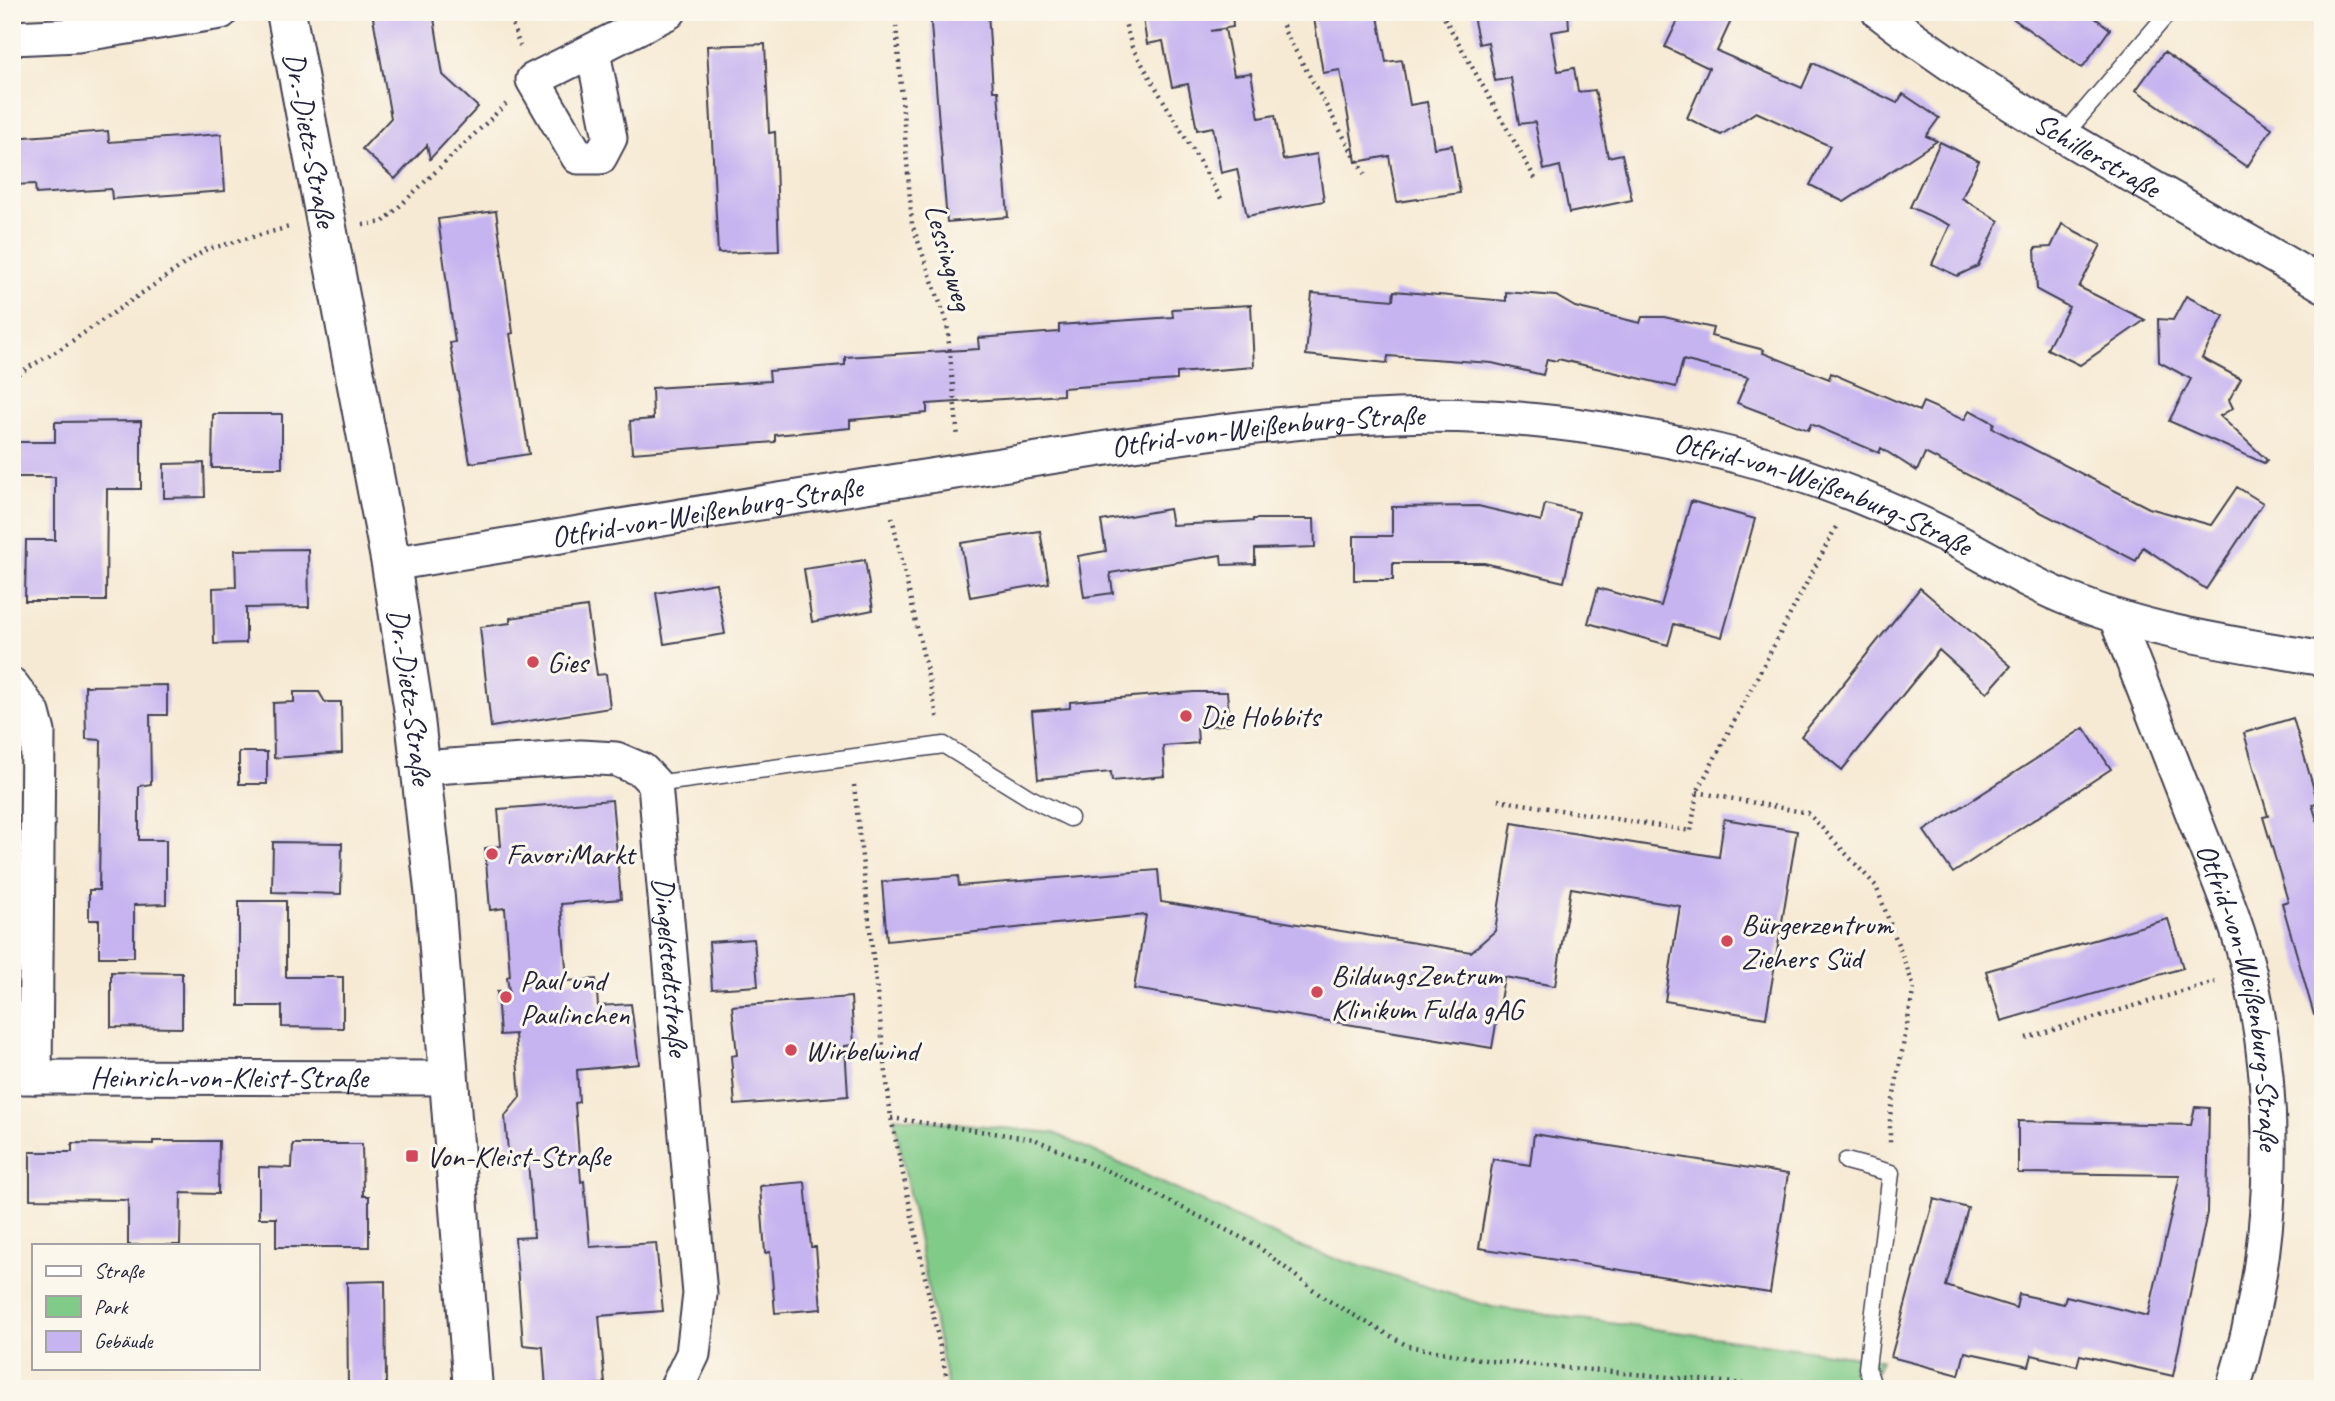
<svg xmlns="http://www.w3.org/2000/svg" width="2335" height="1401" font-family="Caveat,sans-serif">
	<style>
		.green { fill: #81cb88; stroke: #527662; stroke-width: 2 }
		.building { fill: #c6b4f0 }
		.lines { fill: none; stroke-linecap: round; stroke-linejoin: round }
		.lane-casing { stroke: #424052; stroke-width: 19 }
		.street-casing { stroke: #424052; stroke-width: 37 }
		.secondary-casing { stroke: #424052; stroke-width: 42 }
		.path { stroke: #424052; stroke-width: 4.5; stroke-dasharray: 2 5; stroke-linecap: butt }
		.lane { stroke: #fff; stroke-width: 16 }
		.street { stroke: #fff; stroke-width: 33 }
		.secondary { stroke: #fff; stroke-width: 38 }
		.poi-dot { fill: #d1495b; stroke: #fbf7ec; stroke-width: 2.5 }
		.labels { text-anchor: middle; stroke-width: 6; stroke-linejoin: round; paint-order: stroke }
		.street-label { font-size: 30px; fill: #22223b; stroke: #fbf7ec }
		.poi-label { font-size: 30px; fill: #22223b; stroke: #fbf7ec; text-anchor: start }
	</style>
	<rect width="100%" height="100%" fill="#fbf7ec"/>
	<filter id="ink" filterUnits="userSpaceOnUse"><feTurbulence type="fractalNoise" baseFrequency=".0143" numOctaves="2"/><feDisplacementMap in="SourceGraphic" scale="14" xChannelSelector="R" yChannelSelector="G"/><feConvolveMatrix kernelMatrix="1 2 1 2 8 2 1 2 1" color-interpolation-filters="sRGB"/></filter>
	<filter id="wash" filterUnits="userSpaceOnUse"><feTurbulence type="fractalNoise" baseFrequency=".00686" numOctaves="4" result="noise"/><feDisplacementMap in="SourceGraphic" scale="28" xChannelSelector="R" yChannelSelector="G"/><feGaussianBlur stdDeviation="1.57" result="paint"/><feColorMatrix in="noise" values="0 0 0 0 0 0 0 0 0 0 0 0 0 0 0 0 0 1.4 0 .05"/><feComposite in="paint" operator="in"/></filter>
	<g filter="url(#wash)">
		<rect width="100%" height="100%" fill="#f6ead4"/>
		<path class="green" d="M 894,1117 L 1054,1133 L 1305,1249 L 1492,1307 L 1881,1360 L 1869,1389 L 948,1389 Z"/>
		<g id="blocks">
			<path class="building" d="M 372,12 L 433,12 L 443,75 L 478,107 L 430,159 L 427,145 L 395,179 L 362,149 L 391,118 Z
				M 930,12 L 988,12 L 993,91 L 998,91 L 1008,217 L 947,222 Z
				M 1142,12 L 1232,12 L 1233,27 L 1210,31 L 1225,29 L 1234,75 L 1251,73 L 1259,118 L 1275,115 L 1283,160 L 1317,154 L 1324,201 L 1247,216 L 1237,169 L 1221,173 L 1213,127 L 1197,130 L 1188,84 L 1172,87 L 1163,41 L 1147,44 Z
				M 1313,12 L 1361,12 L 1362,18 L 1378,16 L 1386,62 L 1402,60 L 1410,105 L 1427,102 L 1434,148 L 1452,145 L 1460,193 L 1397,202 L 1389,156 L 1356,162 L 1340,70 L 1323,73 Z
				M 1472,12 L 1568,12 L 1569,29 L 1551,32 L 1558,71 L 1574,68 L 1578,92 L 1595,90 L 1608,157 L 1622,154 L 1632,200 L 1569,213 L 1560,166 L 1544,170 L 1535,122 L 1519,124 L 1511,78 L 1495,81 L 1488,42 L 1479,44 Z
				M 1682,12 L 1735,12 L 1717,51 L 1802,88 L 1813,63 L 1897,103 L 1903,94 L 1939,118 L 1926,136 L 1937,141 L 1844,202 L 1810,185 L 1830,146 L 1756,112 L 1721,135 L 1687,118 L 1709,68 L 1665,47 Z
				M 2004,12 L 2087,12 L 2110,29 L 2082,68 Z
				M 765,44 L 769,133 L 775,132 L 779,251 L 718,253 L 707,46 Z
				M 2164,52 L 2272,128 L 2247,167 L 2136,90 Z
				M 108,131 L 109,142 L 221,134 L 225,191 L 112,199 L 111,189 L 36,194 L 35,184 L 12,185 L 12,138 Z
				M 1940,142 L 1979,161 L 1962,198 L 1999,221 L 1978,266 L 1957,276 L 1932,264 L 1950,225 L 1910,207 Z
				M 496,211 L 513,333 L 510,334 L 529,454 L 470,463 L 450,343 L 455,342 L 438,219 Z
				M 2062,224 L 2101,245 L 2079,287 L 2145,320 L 2080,365 L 2047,349 L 2069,307 L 2037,290 L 2035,248 L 2051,247 Z
				M 1394,291 L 1506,301 L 1506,292 L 1556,296 L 1575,307 L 1640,323 L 1642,317 L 1664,317 L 1713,328 L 1711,336 L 1764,350 L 1763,353 L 1829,379 L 1831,373 L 1919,411 L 1923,402 L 1964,420 L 1970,410 L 1994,423 L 1992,428 L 2149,508 L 2211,525 L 2237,487 L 2263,503 L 2206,589 L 2143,547 L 2136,561 L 1925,453 L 1917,471 L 1881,448 L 1879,453 L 1811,424 L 1808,430 L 1737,403 L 1748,377 L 1683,360 L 1676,387 L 1558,359 L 1557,361 L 1547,359 L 1543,375 L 1492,363 L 1388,356 L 1387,363 L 1306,355 L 1312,293 L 1393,300 Z
				M 2186,296 L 2224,316 L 2202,358 L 2241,379 L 2229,400 L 2233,408 L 2220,416 L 2267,460 L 2264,463 L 2169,421 L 2191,379 L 2159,362 L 2158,319 L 2173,320 Z
				M 1251,305 L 1254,367 L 1177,373 L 1177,380 L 1063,388 L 1063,395 L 927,404 L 927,413 L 850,420 L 850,428 L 775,435 L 775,442 L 632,453 L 630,421 L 653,419 L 652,388 L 770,381 L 769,371 L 845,365 L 845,357 L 979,349 L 978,338 L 1059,332 L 1059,325 L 1173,317 L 1172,309 Z
				M 213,414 L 282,414 L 282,468 L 212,468 Z
				M 141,421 L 141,489 L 107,489 L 106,601 L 25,601 L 26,540 L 55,540 L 55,477 L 12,477 L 12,442 L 55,442 L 55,422 Z
				M 204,463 L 205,497 L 164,498 L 164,464 Z
				M 1691,501 L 1755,519 L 1722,637 L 1674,624 L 1668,645 L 1588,623 L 1598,588 L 1661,606 Z
				M 1545,504 L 1579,512 L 1564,582 L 1484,563 L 1393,563 L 1393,580 L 1354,580 L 1354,536 L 1392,536 L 1392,507 L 1478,506 L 1541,521 Z
				M 1169,509 L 1172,525 L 1253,521 L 1253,519 L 1314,519 L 1315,547 L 1255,549 L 1255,564 L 1222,565 L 1221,555 L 1110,573 L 1113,593 L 1084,597 L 1078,556 L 1106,551 L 1101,521 Z
				M 1040,531 L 1049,583 L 970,597 L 961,543 Z
				M 308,549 L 309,607 L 246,608 L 246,643 L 214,644 L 213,588 L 236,587 L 235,550 Z
				M 865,560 L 873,610 L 812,622 L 804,569 Z
				M 716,583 L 725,634 L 664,644 L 656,593 Z
				M 1920,588 L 2011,666 L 1987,693 L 1939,650 L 1842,770 L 1801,736 Z
				M 587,607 L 597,675 L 606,674 L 610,708 L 491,727 L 480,627 L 510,623 L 510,618 Z
				M 167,685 L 167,715 L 150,715 L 151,784 L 139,786 L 139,840 L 166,840 L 166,904 L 134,905 L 134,957 L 99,957 L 99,920 L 89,920 L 89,890 L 99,890 L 101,740 L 86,739 L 85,686 Z
				M 294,692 L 319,692 L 325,702 L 341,702 L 342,753 L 274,758 L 273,703 L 294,702 Z
				M 1194,692 L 1227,692 L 1230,724 L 1197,727 L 1198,743 L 1163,746 L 1165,776 L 1112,781 L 1111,772 L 1038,779 L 1032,711 L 1070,708 L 1070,702 Z
				M 2293,718 L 2318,803 L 2312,804 L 2323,840 L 2323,1014 L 2314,1015 L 2282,903 L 2288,901 L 2263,817 L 2268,816 L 2244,733 Z
				M 2084,728 L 2111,769 L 1953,873 L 1924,831 Z
				M 239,752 L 267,752 L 267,784 L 239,784 Z
				M 612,800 L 621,899 L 561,904 L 567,981 L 596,979 L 598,1006 L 631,1004 L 639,1064 L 577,1070 L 579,1102 L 575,1103 L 581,1182 L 584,1181 L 590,1247 L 656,1243 L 663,1311 L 599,1316 L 605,1384 L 546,1389 L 543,1347 L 523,1345 L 515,1238 L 534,1237 L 528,1161 L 509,1163 L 505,1116 L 520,1097 L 515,1034 L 500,1035 L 497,992 L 509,991 L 507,977 L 510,976 L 505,908 L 490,910 L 485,848 L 501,846 L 498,809 Z
				M 1724,819 L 1797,831 L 1766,1018 L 1665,1001 L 1680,906 L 1571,888 L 1555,986 L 1504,977 L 1492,1048 L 1134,989 L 1146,915 L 887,941 L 882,882 L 958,876 L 959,886 L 1158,870 L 1161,902 L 1471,952 L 1495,931 L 1512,823 L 1719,857 Z
				M 273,842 L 342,843 L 341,894 L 272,892 Z
				M 239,901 L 286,901 L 286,977 L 343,977 L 343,1028 L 282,1027 L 282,1006 L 239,1006 Z
				M 2168,919 L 2183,968 L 2001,1021 L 1986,971 Z
				M 754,939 L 758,986 L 712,989 L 709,942 Z
				M 111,972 L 182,973 L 182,1028 L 111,1027 Z
				M 851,997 L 854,1045 L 845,1046 L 848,1096 L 735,1105 L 731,1056 L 737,1055 L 732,1006 Z
				M 2195,1107 L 2209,1108 L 2207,1213 L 2173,1376 L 2080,1355 L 2077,1366 L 2032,1355 L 2029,1366 L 1965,1352 L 1959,1375 L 1891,1357 L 1934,1199 L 1968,1208 L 1946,1286 L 2016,1308 L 2019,1294 L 2064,1304 L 2066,1296 L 2148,1316 L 2180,1175 L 2018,1173 L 2018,1121 L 2191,1125 Z
				M 1534,1134 L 1788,1174 L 1770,1293 L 1479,1248 L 1493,1159 L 1530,1165 Z
				M 153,1141 L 219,1141 L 218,1194 L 181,1193 L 180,1245 L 128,1245 L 128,1200 L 30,1199 L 30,1152 L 72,1152 L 72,1143 L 153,1144 Z
				M 293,1144 L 362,1144 L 363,1196 L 369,1196 L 369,1247 L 276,1247 L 276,1218 L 259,1218 L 259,1167 L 292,1168 Z
				M 805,1182 L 811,1247 L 816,1247 L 821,1309 L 775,1313 L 770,1252 L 765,1253 L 760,1186 Z
				M 385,1281 L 386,1389 L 348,1389 L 347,1282 Z"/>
		</g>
	</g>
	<g filter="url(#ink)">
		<use href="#blocks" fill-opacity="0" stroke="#424052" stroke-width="2"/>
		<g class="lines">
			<defs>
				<path id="lane" d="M 2063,136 L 2169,12
					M 655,784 L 944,745 L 1030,798 L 1070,818
					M 1846,1161 L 1891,1173 L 1867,1368 L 1874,1389"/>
				<g id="street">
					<path id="s1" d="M 1879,12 C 2016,119 2174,196 2323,285"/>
					<path d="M 12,38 L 78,35 L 221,12"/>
					<path d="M 593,52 L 610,138 L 600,157 L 578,157 L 533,80 L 669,12"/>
					<path id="s2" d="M 391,564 C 581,533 771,500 962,471 C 1106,449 1250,421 1397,416 C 1496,412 1597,425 1694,446 C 1781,464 1867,496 1947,536 C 1989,557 2027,583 2071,600 C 2150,633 2239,644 2323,659"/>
					<path id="s3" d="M 2116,618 C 2143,687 2170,756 2197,825 C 2216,874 2238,924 2250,975 C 2281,1111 2274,1256 2233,1389"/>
					<path d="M 12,685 L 33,713 L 38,732 L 35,1077"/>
					<path id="s4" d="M 420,768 L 581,757 L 616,759 L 642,770 L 655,784 L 700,1294 L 693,1354 L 676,1389"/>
					<path id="s5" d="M 12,1077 L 447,1078"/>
				</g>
				<g id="secondary">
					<path id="s6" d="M 286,12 L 391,564 L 415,719 L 435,898 L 473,1389"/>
				</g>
			</defs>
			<use href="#lane" class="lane-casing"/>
			<use href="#street" class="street-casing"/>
			<use href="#secondary" class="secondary-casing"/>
			<path class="path" d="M 508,12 L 520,46
				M 895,12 L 912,224 L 947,323 L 958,438
				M 1122,12 L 1132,47 L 1222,200
				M 1279,12 L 1285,32 L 1365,175
				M 1441,12 L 1536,180
				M 363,225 L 383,222 L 506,104
				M 12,377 L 59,350 L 205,250 L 289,227
				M 892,517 L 938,720
				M 854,785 L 891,1118 L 949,1389
				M 1697,792 L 1808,813 L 1876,886 L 1914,987 L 1890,1116 L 1890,1146
				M 1498,800 L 1691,831 L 1697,792 L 1836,527
				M 2026,1038 L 2215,982
				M 891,1118 L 1034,1139 L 1121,1177 L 1256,1245 L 1324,1298 L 1408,1346 L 1491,1361 L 1801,1389
				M 899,1389 L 903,1389"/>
			<use href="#lane" class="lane"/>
			<use href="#street" class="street"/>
			<use href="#secondary" class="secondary"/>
		</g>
	</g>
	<g class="poi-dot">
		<circle cx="533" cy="662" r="7"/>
		<circle cx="1186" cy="716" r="7"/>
		<circle cx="492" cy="854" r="7"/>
		<circle cx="1727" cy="941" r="7"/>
		<circle cx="1317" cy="992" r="7"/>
		<circle cx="506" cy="997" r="7"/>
		<circle cx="791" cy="1050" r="7"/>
		<rect x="405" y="1149" width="14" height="14" rx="3.5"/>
	</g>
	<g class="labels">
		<g class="street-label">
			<text dy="10" stroke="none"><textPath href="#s6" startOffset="130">Dr.-Dietz-Straße</textPath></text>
			<text dy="10" stroke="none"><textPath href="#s1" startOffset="261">Schillerstraße</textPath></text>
			<text transform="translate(949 257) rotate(74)" y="10">Lessingweg</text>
			<text dy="10" stroke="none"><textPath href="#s2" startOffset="887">Otfrid-von-Weißenburg-Straße</textPath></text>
			<text dy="10" stroke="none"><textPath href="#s2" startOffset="1454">Otfrid-von-Weißenburg-Straße</textPath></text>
			<text dy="10" stroke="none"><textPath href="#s2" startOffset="320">Otfrid-von-Weißenburg-Straße</textPath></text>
			<text dy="10" stroke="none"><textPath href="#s6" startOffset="696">Dr.-Dietz-Straße</textPath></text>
			<text dy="10" stroke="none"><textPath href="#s4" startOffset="427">Dingelstedtstraße</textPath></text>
			<text dy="10" stroke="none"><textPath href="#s3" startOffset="401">Otfrid-von-Weißenburg-Straße</textPath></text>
			<text dy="10" stroke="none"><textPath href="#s5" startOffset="217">Heinrich-von-Kleist-Straße</textPath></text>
		</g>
		<g class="poi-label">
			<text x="547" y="672">Gies</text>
			<text x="1200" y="726">Die Hobbits</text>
			<text x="506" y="864">FavoriMarkt</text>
			<text x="1741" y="934">Bürgerzentrum<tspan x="1741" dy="34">Ziehers Süd</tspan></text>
			<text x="1331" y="985">BildungsZentrum<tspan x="1331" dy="34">Klinikum Fulda gAG</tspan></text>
			<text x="520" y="990">Paul und<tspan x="520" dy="34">Paulinchen</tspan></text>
			<text x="805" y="1060">Wirbelwind</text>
			<text x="426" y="1166">Von-Kleist-Straße</text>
		</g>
	</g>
	<rect width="2335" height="1401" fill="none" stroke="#fbf7ec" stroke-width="42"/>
	<rect x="32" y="1244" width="228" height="126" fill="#fbf7ec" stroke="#a4a2a5" stroke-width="2"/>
	<rect x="46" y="1266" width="35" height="10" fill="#ffffff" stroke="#a4a2a5" stroke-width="2"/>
	<text x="94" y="1278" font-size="21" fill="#22223b">Straße</text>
	<rect x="46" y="1296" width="35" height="21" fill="#81cb88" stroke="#a4a2a5" stroke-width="2"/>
	<text x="94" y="1314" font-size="21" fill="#22223b">Park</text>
	<rect x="46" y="1331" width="35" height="21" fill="#c6b4f0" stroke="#a4a2a5" stroke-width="2"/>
	<text x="94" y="1348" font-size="21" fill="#22223b">Gebäude</text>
</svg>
